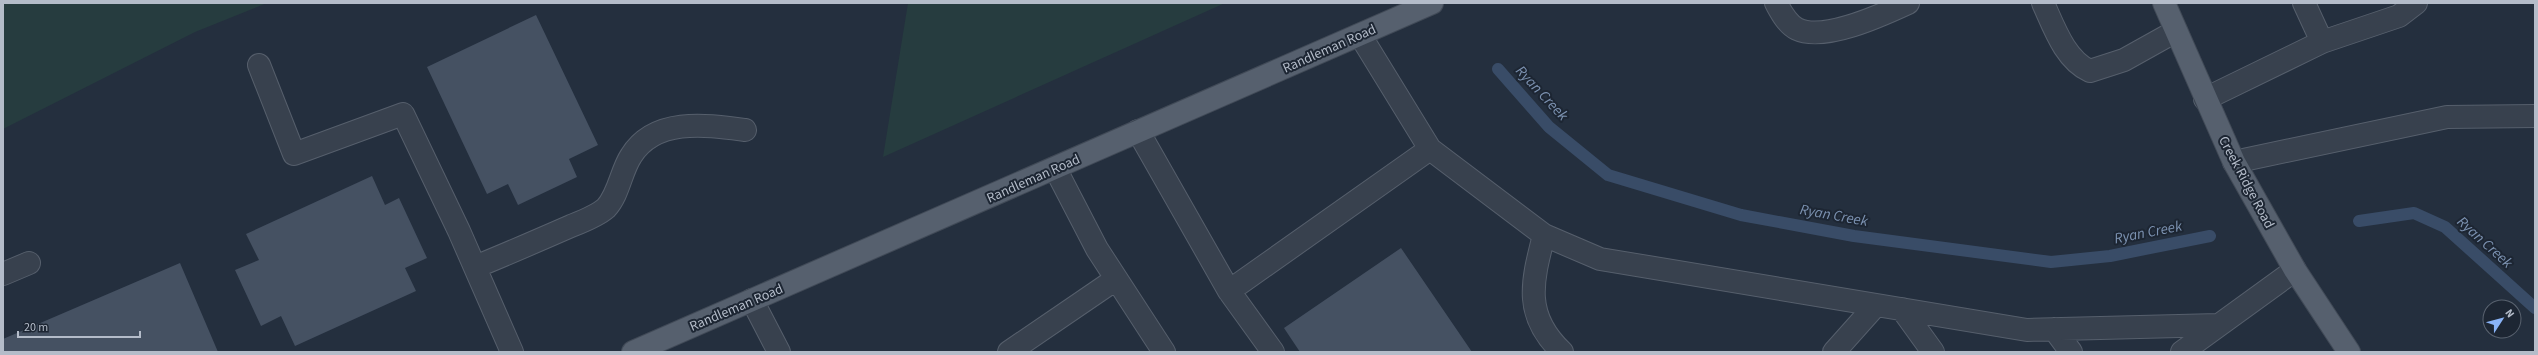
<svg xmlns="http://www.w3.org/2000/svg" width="2538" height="355" font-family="'Source Sans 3',sans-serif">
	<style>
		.green { fill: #263c3f }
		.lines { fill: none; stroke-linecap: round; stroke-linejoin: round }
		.stream { stroke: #394c67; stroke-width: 12 }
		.building { fill: #455162 }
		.minor-casing { stroke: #565f6c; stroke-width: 24 }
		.major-casing { stroke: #414a57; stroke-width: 24 }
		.minor { stroke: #38414e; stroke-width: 22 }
		.major { stroke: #56606e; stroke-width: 22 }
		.labels { text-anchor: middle; stroke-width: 4; stroke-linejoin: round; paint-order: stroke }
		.street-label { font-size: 14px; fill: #b4bcc9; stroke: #1d2633 }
		.water-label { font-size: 15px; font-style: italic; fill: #7c92b1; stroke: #1d2633 }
	</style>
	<rect width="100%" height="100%" fill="#242f3e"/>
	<path class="green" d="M 3,3 L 267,3 L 195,32 L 3,129 Z
		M 908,3 L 1225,3 L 883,157 Z"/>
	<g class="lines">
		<path class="stream" d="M 1498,69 L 1549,127 L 1608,175 L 1741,215 L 1854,236 L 2051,262 L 2110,256 L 2210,236
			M 2359,221 L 2414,213 L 2445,227 L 2535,308"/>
	</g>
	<path class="building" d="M 536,15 L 598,145 L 569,159 L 577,177 L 518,205 L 508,184 L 487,194 L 427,67 Z
		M 372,176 L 385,205 L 399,198 L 427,258 L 405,268 L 416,291 L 295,346 L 281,316 L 261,326 L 235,270 L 259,260 L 246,234 Z
		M 1401,248 L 1472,352 L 1300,352 L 1284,328 Z
		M 180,263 L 218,352 L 3,352 L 3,339 Z"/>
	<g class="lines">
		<defs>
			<path id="minor" d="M 1776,3 C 1781,12 1787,24 1797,29 C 1824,42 1882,15 1908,3
				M 2043,3 C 2054,27 2065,60 2090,71 L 2124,60 L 2176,31
				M 2304,3 L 2322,42
				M 259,65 L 294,154 L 403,114 L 459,231 L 512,352
				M 2205,99 L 2322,42 L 2399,16 L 2416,3
				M 1138,131 L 1229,291 L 1430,149 L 1360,35
				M 1430,149 L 1544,235 L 1600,259 L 2027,330 L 2218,325
				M 2234,162 L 2447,117 L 2535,116
				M 1055,168 L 1097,249 L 1164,352
				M 1544,235 C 1532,282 1523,315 1562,352
				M 475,267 C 507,254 539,240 571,226 C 581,222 597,216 606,208 C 619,194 621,171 631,156 C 655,117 707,125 745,130
				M 3,274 L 29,263
				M 1229,291 L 1273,352
				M 752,300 L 779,352
				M 1902,309 L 1933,352
				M 2054,329 L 2071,352
				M 1009,352 L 1116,279
				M 1834,352 L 1876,305
				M 2182,352 L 2295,270"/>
			<path id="major" d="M 2164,3 L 2234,162 L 2295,270 L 2349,352
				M 633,352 L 1432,3"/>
		</defs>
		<use href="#minor" class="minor-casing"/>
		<use href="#major" class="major-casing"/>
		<use href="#minor" class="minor"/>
		<use href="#major" class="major"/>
	</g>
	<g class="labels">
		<g class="street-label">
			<text transform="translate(1329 48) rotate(-24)" y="5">Randleman Road</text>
			<text transform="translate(1033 178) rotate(-24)" y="5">Randleman Road</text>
			<text transform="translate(2247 182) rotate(62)" y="5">Creek Ridge Road</text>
			<text transform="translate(736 307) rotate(-23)" y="5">Randleman Road</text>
		</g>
		<g class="water-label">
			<text transform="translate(1542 93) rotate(47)" y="5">Ryan Creek</text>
			<text transform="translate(1834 215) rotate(10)" y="5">Ryan Creek</text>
			<text transform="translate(2148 232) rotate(-11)" y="5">Ryan Creek</text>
			<text transform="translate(2485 242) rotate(42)" y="5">Ryan Creek</text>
		</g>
	</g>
	<rect width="2538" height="355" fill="none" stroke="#b4bcc9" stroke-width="8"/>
	<g transform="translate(2502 319) rotate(54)"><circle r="19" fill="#1d2633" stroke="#59626f"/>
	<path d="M0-3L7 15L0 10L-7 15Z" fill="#8ab4f8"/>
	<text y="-6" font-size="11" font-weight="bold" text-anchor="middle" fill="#b4bcc9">N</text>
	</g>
	<path d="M18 331v6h122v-6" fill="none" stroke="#b4bcc9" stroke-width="2"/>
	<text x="24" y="331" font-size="12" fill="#b4bcc9" stroke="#1d2633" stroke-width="3" paint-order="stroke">20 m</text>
</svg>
